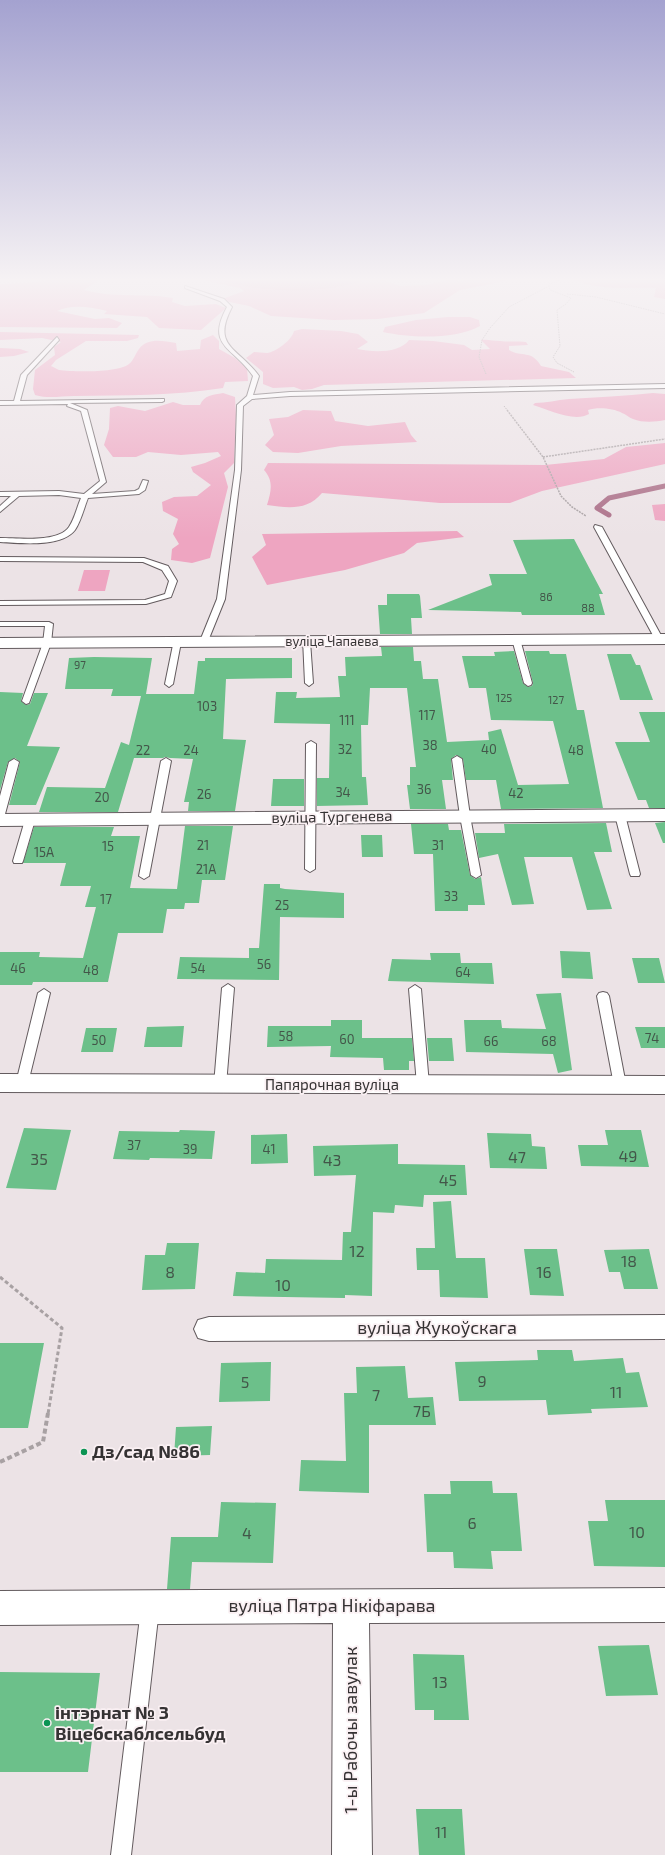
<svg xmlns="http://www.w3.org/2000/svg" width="665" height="1855" font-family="'Exo 2',sans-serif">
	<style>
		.green { fill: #eea5c1 }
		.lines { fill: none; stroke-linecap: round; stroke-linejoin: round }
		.stream { stroke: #ab6e87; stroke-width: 5 }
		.river { fill: #de87ab; fill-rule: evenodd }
		.building { fill: #6cc08a }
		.lane-casing { stroke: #635b5e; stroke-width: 2 }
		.street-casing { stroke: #635b5e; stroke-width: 2 }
		.path-far3 { stroke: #a8a1a3; stroke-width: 1; stroke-dasharray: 1.5 1; stroke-linecap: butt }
		.path-far2 { stroke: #a8a1a3; stroke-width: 1.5; stroke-dasharray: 2 1; stroke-linecap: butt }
		.path-far1 { stroke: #a8a1a3; stroke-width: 3; stroke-dasharray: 4 2.5; stroke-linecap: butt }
		.path { stroke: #a8a1a3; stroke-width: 4; stroke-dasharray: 5 3; stroke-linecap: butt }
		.lane { fill: #fff; fill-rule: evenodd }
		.street { fill: #fff; fill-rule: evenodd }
		.poi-dot { fill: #0b9453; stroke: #faf0f3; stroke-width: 1.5 }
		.labels { text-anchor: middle; stroke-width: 3.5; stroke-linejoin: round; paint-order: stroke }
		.far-number-label { font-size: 11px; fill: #435649 }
		.far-street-label { font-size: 13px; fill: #353233; stroke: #faf0f3 }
		.number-label { font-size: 13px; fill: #435649 }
		.street-label { font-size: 15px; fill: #353233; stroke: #faf0f3 }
		.near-number-label { font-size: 16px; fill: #435649 }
		.near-street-label { font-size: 18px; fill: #353233; stroke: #faf0f3 }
		.near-poi-label { font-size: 18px; font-weight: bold; fill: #353233; stroke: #faf0f3; text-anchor: start }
	</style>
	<rect width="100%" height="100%" fill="#ece3e6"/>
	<path class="green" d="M 60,278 L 119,278 L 100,279 L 84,290 C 112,298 144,293 173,298 L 172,302 L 185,306 L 216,304 L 226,308 L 201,330 L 159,328 L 147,317 L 104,314 L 107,311 C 90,307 72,304 57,311 L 95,319 L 109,318 L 122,323 L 117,328 L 0,327 L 0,284 L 26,283 Z
		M 193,278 L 387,278 L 383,280 L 401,286 L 427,285 L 447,280 L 463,281 L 475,278 L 508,278 L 506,281 L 460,290 L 424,313 L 378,319 L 333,320 L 271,316 L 249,306 L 220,300 L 244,291 L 240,288 Z
		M 575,278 L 665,278 L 665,299 L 654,297 L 656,288 C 630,287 598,291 574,280 Z
		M 448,317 L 470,317 L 479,320 L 480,326 C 454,340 411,338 383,332 L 385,327 L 416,320 Z
		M 302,329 L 341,331 L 358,334 L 368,342 L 357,349 C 372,352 399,354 409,340 L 433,341 L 464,345 L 472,350 L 490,349 L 481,340 C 488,339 493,341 500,341 C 509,342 517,341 526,342 L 528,345 L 509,346 L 509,350 C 522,358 531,349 541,366 L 569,372 L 576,378 L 324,385 L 312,389 L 302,390 L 294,387 L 273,388 L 263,384 L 263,372 L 246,358 L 254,352 C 258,352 263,353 267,353 C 276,352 292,340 294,331 Z
		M 0,332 L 139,335 L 138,338 L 127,341 L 86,341 L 56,360 L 51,366 C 54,367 56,369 59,370 C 73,372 118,373 129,364 C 134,360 135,354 139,349 C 148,337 163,341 176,343 L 177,351 L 200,349 L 201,340 L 213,335 L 219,341 L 219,349 L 235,358 L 247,368 L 248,381 L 225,382 L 223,388 C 174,396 124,395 74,396 C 60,396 49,399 35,395 L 33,389 L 35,370 L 55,355 L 54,347 L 61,342 L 42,338 L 0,340 Z
		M 0,348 L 20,349 L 29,352 L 14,356 L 0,357 Z
		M 223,393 L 235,397 L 236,415 L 234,463 L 224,473 L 228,487 L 210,558 L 192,563 L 171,560 L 172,549 L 179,544 L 173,534 L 178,519 L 163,511 L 162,502 L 174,497 L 197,496 L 211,485 L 193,472 L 191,467 L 205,463 L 221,456 L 218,452 L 181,455 L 148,452 L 136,457 L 113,457 L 104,445 L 109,429 L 110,408 L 118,406 L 145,411 L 173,402 L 183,405 L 200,405 C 204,395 213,395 223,393 Z
		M 653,393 L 665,394 L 665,420 C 655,422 643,423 633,419 C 629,418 626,414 622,413 C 613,408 597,407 588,410 L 589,414 C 574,423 548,409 533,405 L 535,403 C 546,403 557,400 569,399 C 597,397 625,396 653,393 Z
		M 303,410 L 331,411 L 335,421 L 368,426 L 405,422 L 411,435 L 417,442 L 341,446 L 298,453 L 273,452 L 265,445 L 274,435 L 269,419 L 288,417 Z
		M 665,443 L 665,464 L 542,491 L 510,503 L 440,503 L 322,493 C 307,511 288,508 267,505 C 271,492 274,481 264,470 L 268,463 L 545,465 L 604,459 L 626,447 Z
		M 665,504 L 665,521 L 655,520 L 652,505 Z
		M 457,531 L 464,537 L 417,543 L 404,553 L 345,570 L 267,585 L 252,557 L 266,545 L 262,534 Z
		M 84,570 L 110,570 L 105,591 L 78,591 Z"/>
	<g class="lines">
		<path class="stream" d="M 609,515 L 597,508 L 609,498 L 665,486"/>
		<path class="river" d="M 223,278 L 364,278 L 361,282 C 318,293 269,293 226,282 Z"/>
	</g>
	<path class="building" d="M 574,539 L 603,594 L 599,594 L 605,615 L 522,615 L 521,612 L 428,610 L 492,585 L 489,574 L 527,574 L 513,540 Z
		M 387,594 L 419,594 L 420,596 L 422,618 L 411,618 L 412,634 L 380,634 L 378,605 L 387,605 Z
		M 381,647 L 413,647 L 414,661 L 421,661 L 423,679 L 438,679 L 447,742 L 489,740 L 488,732 L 501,729 L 518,785 L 569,784 L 553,721 L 491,720 L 486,688 L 469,688 L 462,656 L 495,656 L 494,652 L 514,651 L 523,683 L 528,687 L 532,686 L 533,683 L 525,651 L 549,651 L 550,654 L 566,654 L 577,710 L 584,710 L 603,808 L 501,809 L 496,780 L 466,780 L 463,759 L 456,755 L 451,759 L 453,780 L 442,780 L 446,809 L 410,809 L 407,785 L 410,785 L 410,767 L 416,767 L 407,688 L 370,688 L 368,725 L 361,725 L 362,777 L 366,777 L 368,805 L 317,806 L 317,778 L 329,778 L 330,724 L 274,723 L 276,692 L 297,692 L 296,698 L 340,697 L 338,676 L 346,676 L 345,657 L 382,656 Z
		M 607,654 L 631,654 L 636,665 L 640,665 L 653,700 L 620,700 Z
		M 94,657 L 152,658 L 146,694 L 194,694 L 198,661 L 205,661 L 205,658 L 292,658 L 292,678 L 226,679 L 223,739 L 246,740 L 235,811 L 188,811 L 189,802 L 184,802 L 193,759 L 170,758 L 165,757 L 163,758 L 134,758 L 118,812 L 39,812 L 47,787 L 105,788 L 121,742 L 129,745 L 141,696 L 111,696 L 113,689 L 65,689 L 69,658 Z
		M 0,692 L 23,693 L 21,701 L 26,705 L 30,704 L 34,693 L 48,693 L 27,746 L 60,747 L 36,805 L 9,805 L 20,762 L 15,758 L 8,762 L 0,790 Z
		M 639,712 L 665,712 L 665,808 L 649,808 L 646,800 L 638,800 L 615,742 L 650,742 Z
		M 273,779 L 304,779 L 304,806 L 271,806 Z
		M 665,822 L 665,843 L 663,843 L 655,823 Z
		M 606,823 L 612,852 L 594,852 L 612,909 L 587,910 L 572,857 L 524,857 L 534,904 L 512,905 L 498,854 L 479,858 L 475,833 L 505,833 L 504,824 Z
		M 411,824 L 448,824 L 449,830 L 461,830 L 470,875 L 475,879 L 481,877 L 485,905 L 468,905 L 468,911 L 435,911 L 433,854 L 414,854 Z
		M 185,826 L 233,826 L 225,880 L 202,880 L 199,903 L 185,903 L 184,909 L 167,909 L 163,933 L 118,933 L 108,982 L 33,982 L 32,985 L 0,985 L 0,952 L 40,952 L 39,957 L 83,958 L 96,907 L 85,907 L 91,886 L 60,886 L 66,863 L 23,863 L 34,827 L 114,827 L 111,836 L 140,836 L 130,888 L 177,889 Z
		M 361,835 L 382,835 L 383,857 L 362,857 Z
		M 264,884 L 280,884 L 280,888 L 285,889 L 344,893 L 344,918 L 280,917 L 279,980 L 177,979 L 180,957 L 249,958 L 249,948 L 259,948 Z
		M 560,951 L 590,952 L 593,979 L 562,978 Z
		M 430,953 L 460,953 L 461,963 L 492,963 L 494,984 L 388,981 L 392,959 L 431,960 Z
		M 632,958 L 659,958 L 665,983 L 638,983 Z
		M 561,993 L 572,1070 L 558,1073 L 553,1054 L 466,1052 L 464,1020 L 501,1020 L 502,1028 L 546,1029 L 536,994 Z
		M 331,1020 L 362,1020 L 362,1038 L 412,1038 L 414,1061 L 409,1061 L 409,1070 L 384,1070 L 383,1058 L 330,1057 L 331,1046 L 267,1047 L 268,1026 L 331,1026 Z
		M 184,1026 L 182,1047 L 144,1047 L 147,1027 Z
		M 635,1027 L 665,1027 L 665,1048 L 641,1048 Z
		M 86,1028 L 117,1028 L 113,1052 L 81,1052 Z
		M 427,1038 L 452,1038 L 454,1061 L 429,1061 Z
		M 24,1128 L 71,1130 L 56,1190 L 6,1188 Z
		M 180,1130 L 215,1131 L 212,1159 L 150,1158 L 149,1160 L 113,1159 L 119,1131 L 179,1132 Z
		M 605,1130 L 641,1130 L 649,1167 L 581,1166 L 578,1145 L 608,1145 Z
		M 487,1133 L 531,1134 L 532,1146 L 545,1147 L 547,1169 L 490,1168 Z
		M 287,1134 L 288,1163 L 251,1164 L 251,1135 Z
		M 398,1144 L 398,1164 L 465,1165 L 467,1195 L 424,1195 L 423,1207 L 395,1205 L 394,1213 L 373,1212 L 372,1296 L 345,1295 L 345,1298 L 233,1296 L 236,1272 L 265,1273 L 266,1259 L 342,1260 L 343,1232 L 351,1232 L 356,1175 L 314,1176 L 313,1146 Z
		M 451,1201 L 456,1258 L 485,1258 L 488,1298 L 440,1297 L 439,1270 L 417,1270 L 416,1248 L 435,1248 L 433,1202 Z
		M 167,1243 L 199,1243 L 195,1289 L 142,1290 L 145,1255 L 165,1255 Z
		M 524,1249 L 557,1249 L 564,1296 L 530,1295 Z
		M 649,1249 L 658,1289 L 624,1289 L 620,1272 L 609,1272 L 604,1250 Z
		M 0,1343 L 44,1343 L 28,1428 L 0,1428 Z
		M 537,1350 L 572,1350 L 574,1361 L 623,1358 L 626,1373 L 639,1372 L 648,1407 L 591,1409 L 592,1413 L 548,1415 L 546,1400 L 459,1401 L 455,1362 L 538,1360 Z
		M 271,1362 L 270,1401 L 219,1402 L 221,1363 Z
		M 405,1366 L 408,1398 L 433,1397 L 436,1425 L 369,1425 L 369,1493 L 299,1491 L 301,1460 L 346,1461 L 344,1393 L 357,1393 L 356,1367 Z
		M 212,1426 L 210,1455 L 174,1456 L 176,1427 Z
		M 450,1481 L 492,1481 L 493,1493 L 517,1493 L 522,1551 L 491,1551 L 493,1569 L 454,1568 L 453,1552 L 427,1552 L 424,1494 L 451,1494 Z
		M 605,1500 L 665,1500 L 665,1567 L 594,1566 L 588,1521 L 608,1521 Z
		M 221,1502 L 276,1503 L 273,1563 L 192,1562 L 190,1589 L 167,1589 L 171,1537 L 218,1537 Z
		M 649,1645 L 658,1695 L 606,1696 L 598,1646 Z
		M 413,1654 L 464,1655 L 469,1720 L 434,1720 L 434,1710 L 415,1710 Z
		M 0,1672 L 100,1673 L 88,1772 L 0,1772 Z
		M 416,1809 L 462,1809 L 465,1855 L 419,1855 Z"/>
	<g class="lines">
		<defs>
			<path id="lane" d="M 185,286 L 224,299 L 232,307 C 211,347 238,347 259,376 L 253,395 L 290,392 L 665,384 L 665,388 L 290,396 L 252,399 L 243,406 L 241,470 L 225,599 L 208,641 L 204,643 L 200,641 L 217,599 L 235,470 L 237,405 L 247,396 L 253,376 C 234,347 205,347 227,307 L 220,301 L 185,288 Z
				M 57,337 L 59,340 L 27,375 L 20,401 L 164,399 L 164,401 L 162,402 L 70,403 L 87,410 L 106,482 L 92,494 L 135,491 L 139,489 L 143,480 L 148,481 L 145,490 L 139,494 L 88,498 C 84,508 81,521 75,530 C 61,548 20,543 0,542 L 0,538 C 18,538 58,543 69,527 C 75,518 77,507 81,498 L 59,495 L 19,496 L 0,512 L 0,506 L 11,496 L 0,496 L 0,492 L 59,491 L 84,494 L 100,481 L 81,411 L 67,406 L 68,404 L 0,405 L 0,401 L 14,401 L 21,375 Z
				M 595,525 L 602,527 L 663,639 L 662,641 L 656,641 L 655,639 L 594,527 Z
				M 0,557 L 144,558 L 168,566 L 177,581 L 171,597 L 146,604 L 0,605 L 0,601 L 145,600 L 165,594 L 169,581 L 162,570 L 143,562 L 0,561 Z
				M 0,622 L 49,622 L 53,624 L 51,643 L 29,703 L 26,704 L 22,701 L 43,643 L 45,626 L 0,626 Z
				M 513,637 L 519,637 L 520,639 L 532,683 L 531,685 L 528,686 L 524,683 L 512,639 Z
				M 303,639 L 306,639 L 310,641 L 313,683 L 309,686 L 305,683 Z
				M 174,640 L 180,640 L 181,642 L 173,684 L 169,687 L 165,684 Z
				M 311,741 L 316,744 L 315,869 L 310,872 L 305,869 L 306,744 Z
				M 457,756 L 462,759 L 470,816 L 481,875 L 476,878 L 471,875 L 460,816 L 452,759 Z
				M 166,758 L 171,761 L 149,876 L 144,879 L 139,876 L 161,761 Z
				M 14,759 L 19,762 L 5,814 L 0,817 L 0,796 L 9,762 Z
				M 620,812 L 625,815 L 640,874 L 639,876 L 631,876 L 630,874 L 615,815 Z
				M 30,817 L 35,820 L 23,861 L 22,863 L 14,863 L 13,861 L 25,820 Z
				M 228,984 L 234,988 L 226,1085 L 224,1088 L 216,1088 L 214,1085 L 222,988 Z
				M 415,985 L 421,989 L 429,1085 L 427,1088 L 419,1088 L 417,1085 L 409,989 Z
				M 44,989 L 50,993 L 28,1083 L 26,1086 L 18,1086 L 16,1083 L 38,993 Z
				M 603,992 L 607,993 L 609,996 L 626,1085 L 624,1088 L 616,1088 L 614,1085 L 597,996 L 599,993 Z
				M 150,1601 L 156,1603 L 159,1609 L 131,1855 L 111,1855 L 141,1609 L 144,1603 Z"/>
			<path id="street" d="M 665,634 L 665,644 L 0,648 L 0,638 Z
				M 665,809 L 665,821 L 0,826 L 0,814 Z
				M 0,1074 L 665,1076 L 665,1094 L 0,1092 Z
				M 665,1315 L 665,1339 L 209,1341 L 198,1338 L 194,1329 L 198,1320 L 209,1317 Z
				M 665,1588 L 665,1622 L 369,1623 L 372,1855 L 332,1855 L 333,1623 L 0,1625 L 0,1591 Z"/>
		</defs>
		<use href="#lane" class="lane-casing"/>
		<use href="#street" class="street-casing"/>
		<path class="path-far3" d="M 564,278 L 549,284 L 550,290 L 571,298 L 566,304 L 557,310 L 560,346 L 553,357 L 557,363 L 574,372
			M 567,294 L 596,297 L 665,314
			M 486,374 L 479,357 L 482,340 L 490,328 L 509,307 L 549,286
			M 504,406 L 508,411"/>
		<path class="path-far2" d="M 507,410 L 543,457 L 561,496 L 572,507 L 586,516
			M 543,457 L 665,439"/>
		<path class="path-far1" d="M 0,1277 L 62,1328 L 48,1414"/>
		<path class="path" d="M 0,1462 L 43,1442 L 48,1413"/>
		<use href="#lane" class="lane"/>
		<use href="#street" class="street"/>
	</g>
	<linearGradient id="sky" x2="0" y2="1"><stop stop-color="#a4a2d0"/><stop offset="0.52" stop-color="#f6f2f4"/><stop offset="1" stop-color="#f6f2f4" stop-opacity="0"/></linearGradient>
	<rect width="665" height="538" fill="url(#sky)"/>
	<g class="poi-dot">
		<circle cx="84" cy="1452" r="4"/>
		<circle cx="47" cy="1723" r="4"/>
	</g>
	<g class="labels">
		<g class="far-number-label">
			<text x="546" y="601">86</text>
			<text x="588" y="612">88</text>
			<text x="80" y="669">97</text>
			<text x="504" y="702">125</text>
			<text x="556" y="704">127</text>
		</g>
		<g class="far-street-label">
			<text x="332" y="646">вуліца Чапаева</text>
		</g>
		<g class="number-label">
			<text x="207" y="711">103</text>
			<text x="427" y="720">117</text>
			<text x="347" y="725">111</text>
			<text x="430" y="750">38</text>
			<text x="345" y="754">32</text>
			<text x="489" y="754">40</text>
			<text x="143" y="755">22</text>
			<text x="191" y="755">24</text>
			<text x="576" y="755">48</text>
			<text x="424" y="794">36</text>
			<text x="343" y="797">34</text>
			<text x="516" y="798">42</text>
			<text x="204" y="799">26</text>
			<text x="102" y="802">20</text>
			<text x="203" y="850">21</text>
			<text x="438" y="850">31</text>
			<text x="108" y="851">15</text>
			<text x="44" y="857">15А</text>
			<text x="206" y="874">21А</text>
			<text x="451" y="901">33</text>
			<text x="106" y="904">17</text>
			<text x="282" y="910">25</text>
			<text x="264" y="969">56</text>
			<text x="18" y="973">46</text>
			<text x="198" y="973">54</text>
			<text x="91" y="975">48</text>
			<text x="463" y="977">64</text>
			<text x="286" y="1041">58</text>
			<text x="652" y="1043">74</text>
			<text x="347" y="1044">60</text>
			<text x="99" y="1045">50</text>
			<text x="491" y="1046">66</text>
			<text x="549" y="1046">68</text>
			<text x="134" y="1150">37</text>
			<text x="190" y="1154">39</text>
			<text x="269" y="1154">41</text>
		</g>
		<g class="street-label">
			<text transform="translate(332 817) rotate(-1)" y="5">вуліца Тургенева</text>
			<text x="332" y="1090">Папярочная вуліца</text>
		</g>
		<g class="near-number-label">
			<text x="628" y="1162">49</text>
			<text x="517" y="1163">47</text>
			<text x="39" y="1165">35</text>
			<text x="332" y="1166">43</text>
			<text x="448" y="1186">45</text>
			<text x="357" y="1257">12</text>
			<text x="629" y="1267">18</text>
			<text x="170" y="1278">8</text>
			<text x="544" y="1278">16</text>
			<text x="283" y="1291">10</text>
			<text x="482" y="1387">9</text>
			<text x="245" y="1388">5</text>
			<text x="616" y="1398">11</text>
			<text x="376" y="1401">7</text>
			<text x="422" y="1417">7Б</text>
			<text x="472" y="1529">6</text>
			<text x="637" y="1538">10</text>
			<text x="247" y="1539">4</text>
			<text x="440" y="1688">13</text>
			<text x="441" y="1838">11</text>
		</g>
		<g class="near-street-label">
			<text x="437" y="1334">вуліца Жукоўскага</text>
			<text x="332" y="1612">вуліца Пятра Нікіфарава</text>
			<text transform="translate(351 1730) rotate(-90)" y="6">1-ы Рабочы завулак</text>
		</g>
		<g class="near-poi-label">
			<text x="92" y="1458">Дз/сад №86</text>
			<text x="55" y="1719">інтэрнат № 3<tspan x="55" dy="21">Віцебскаблсельбуд</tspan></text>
		</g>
	</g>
</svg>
